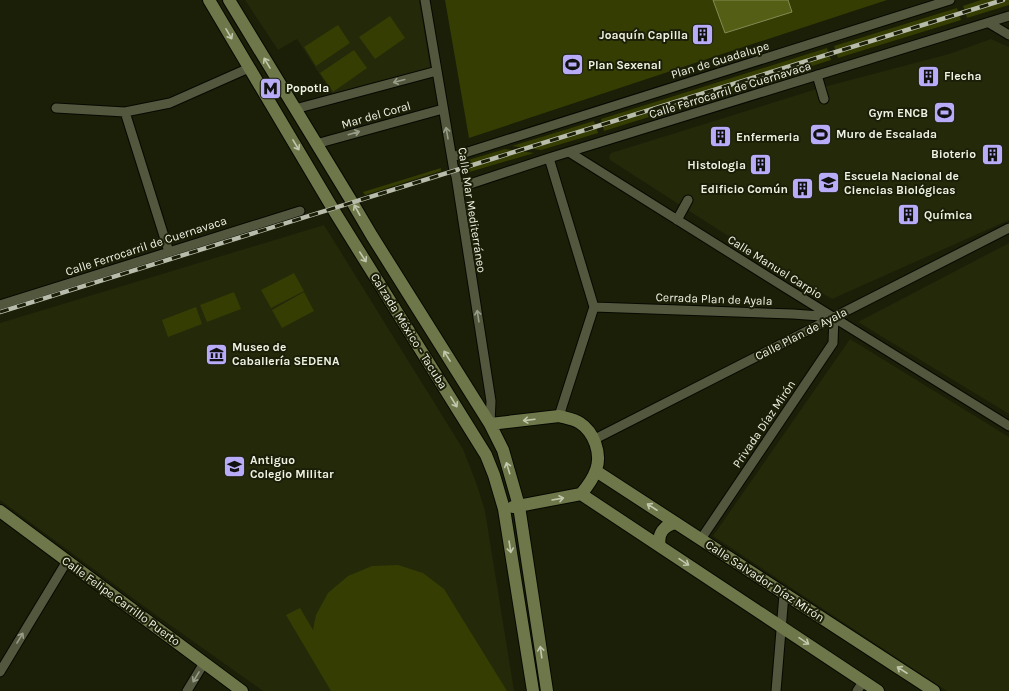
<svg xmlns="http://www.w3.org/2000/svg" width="1009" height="691" font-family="Karla,sans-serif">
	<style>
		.built { fill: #24290a }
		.green { fill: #353d03 }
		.water { fill: #545f15; stroke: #828b53 }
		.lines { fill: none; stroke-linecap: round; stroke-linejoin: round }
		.street-casing { stroke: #060900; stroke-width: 11 }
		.secondary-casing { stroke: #060900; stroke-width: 14 }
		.street { stroke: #52573e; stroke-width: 9 }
		.secondary { stroke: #6e7749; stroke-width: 12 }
		.rail-casing { stroke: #b8bcab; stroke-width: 4.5 }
		.rail { stroke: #1b1f08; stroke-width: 3; stroke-dasharray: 9; stroke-linecap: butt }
		.oneway { stroke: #c1c7ad }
		.oneway2 { stroke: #989d88 }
		.labels { text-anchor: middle; stroke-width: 4; stroke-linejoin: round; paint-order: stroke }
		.poi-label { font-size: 12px; font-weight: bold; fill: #eef2e3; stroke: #1b1f08; text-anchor: start }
		.street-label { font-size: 12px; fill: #eef2e3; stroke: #1b1f08 }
	</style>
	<rect width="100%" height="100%" fill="#1b1f08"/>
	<path class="built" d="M 245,0 L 419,0 L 431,72 L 333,95 L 297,39 L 278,50 Z
		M 991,39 L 1009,47 L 1009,220 L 832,299 L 778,268 L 610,160 L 609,156 L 611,153 L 820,88 L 949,54 Z
		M 324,225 L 463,449 L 477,485 L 485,511 L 514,691 L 263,691 L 149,610 L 0,500 L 0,323 Z
		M 1009,243 L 1009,414 L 858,322 Z
		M 850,339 L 1009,437 L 1009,691 L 947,691 L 713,536 Z"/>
	<path class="green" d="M 445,0 L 887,0 L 710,58 L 469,138 Z
		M 981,0 L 1009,0 L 1009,5 L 967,18 L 963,6 Z
		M 957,8 L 961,20 L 838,58 L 834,46 Z
		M 390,16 L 405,38 L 375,59 L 359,37 Z
		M 338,25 L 350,43 L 316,66 L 304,47 Z
		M 827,48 L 831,60 L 604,131 L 601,119 Z
		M 354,50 L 367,68 L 333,92 L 320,73 Z
		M 594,121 L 598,133 L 541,150 L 512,146 Z
		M 505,149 L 534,153 L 466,173 L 465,161 Z
		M 441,168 L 441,171 L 365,195 L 363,192 Z
		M 294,273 L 304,291 L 271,308 L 261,290 Z
		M 234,292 L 241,309 L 207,322 L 200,305 Z
		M 304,292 L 314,311 L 282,328 L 272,310 Z
		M 196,307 L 202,324 L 168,337 L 162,320 Z
		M 398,565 L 423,573 L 444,589 L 507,691 L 331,691 L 286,615 L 300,608 L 313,630 L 316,615 L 328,593 L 348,576 L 372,566 Z"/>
	<path class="water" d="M 713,0 L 788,0 L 792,12 L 725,33 Z"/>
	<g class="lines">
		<defs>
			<path id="street" d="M 425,0 L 454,171 L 456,176 L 491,401 L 490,424
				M 989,23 L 1009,35
				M 817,75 L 824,99
				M 56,108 L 125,112 L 170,103 L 249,68
				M 295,109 L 437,71
				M 125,112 L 169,252
				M 316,144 L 443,109
				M 569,152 L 786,288 L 1009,426
				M 452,157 L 950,0
				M 549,158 L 594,307 L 559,416
				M 458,188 L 549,158 L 1009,16
				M 677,220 L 688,200
				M 0,305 L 300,211
				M 594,307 L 793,314 L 834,317 L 833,343 L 701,539
				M 593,440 L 1009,228
				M 0,672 L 67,561
				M 187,691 L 204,663
				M 776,691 L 784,594
				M 857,691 L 863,682"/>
			<path id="secondary" d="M 209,0 L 336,214 L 486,455 L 494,475 L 504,509 L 533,691
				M 229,0 L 352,202 L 372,236 L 490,424 L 503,450 L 519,506 L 547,691
				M 490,424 L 559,416 C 566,418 574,419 580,423 C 594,432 602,454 596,470 C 593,479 587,487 581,494 L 513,507
				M 596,471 L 934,691
				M 581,494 L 878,691
				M 0,511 L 242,691
				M 660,546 C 657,534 664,525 676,523"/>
		</defs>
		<use href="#street" class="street-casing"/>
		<use href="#secondary" class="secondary-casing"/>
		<use href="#street" class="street"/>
		<use href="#secondary" class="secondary"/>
		<defs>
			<path id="rail" d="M 0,312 L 1003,0"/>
		</defs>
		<use href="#rail" class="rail-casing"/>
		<use href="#rail" class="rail"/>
	</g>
	<defs><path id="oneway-shaft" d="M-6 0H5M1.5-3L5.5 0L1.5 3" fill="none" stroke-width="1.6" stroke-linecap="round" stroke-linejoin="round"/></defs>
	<g class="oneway">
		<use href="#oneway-shaft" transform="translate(229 34) rotate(60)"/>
		<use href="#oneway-shaft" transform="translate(267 63) rotate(-121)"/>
		<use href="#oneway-shaft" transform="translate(296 145) rotate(59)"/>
		<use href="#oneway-shaft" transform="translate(357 210) rotate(-119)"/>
		<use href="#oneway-shaft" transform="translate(363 257) rotate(57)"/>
		<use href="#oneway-shaft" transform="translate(447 356) rotate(-122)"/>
		<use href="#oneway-shaft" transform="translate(454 402) rotate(58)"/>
		<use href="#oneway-shaft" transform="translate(529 420) rotate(173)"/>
		<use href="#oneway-shaft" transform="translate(508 468) rotate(-107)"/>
		<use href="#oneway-shaft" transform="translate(558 499) rotate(-10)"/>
		<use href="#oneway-shaft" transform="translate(652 507) rotate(-147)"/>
		<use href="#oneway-shaft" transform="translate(510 547) rotate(81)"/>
		<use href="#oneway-shaft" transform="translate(684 562) rotate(34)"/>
		<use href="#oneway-shaft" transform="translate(804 641) rotate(34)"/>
		<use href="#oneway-shaft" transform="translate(541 652) rotate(-98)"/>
		<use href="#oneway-shaft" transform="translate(902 670) rotate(-147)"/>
	</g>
	<g class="oneway2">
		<use href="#oneway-shaft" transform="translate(399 81) rotate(165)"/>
		<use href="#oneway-shaft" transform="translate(354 133) rotate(-16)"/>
		<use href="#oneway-shaft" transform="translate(447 133) rotate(-100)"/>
		<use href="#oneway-shaft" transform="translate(478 316) rotate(-99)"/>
		<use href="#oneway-shaft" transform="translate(20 638) rotate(-59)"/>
		<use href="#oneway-shaft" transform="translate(196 677) rotate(121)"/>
	</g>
	<defs>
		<symbol id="building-square" viewBox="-11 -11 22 22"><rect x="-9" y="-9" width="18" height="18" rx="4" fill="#b8abf7" stroke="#1b1f08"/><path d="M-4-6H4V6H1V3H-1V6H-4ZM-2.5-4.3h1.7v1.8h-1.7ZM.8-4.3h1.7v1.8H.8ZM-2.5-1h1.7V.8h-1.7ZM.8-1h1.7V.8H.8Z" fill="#111"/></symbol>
		<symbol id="stadium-square" viewBox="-11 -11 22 22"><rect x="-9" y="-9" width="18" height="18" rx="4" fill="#b8abf7" stroke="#1b1f08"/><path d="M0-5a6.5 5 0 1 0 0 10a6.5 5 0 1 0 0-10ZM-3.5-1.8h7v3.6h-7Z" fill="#111"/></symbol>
		<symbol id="metro-square" viewBox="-11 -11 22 22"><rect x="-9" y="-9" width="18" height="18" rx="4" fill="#b8abf7" stroke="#1b1f08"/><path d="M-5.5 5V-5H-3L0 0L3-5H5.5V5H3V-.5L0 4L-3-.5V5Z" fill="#111"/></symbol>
		<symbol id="university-square" viewBox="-11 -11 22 22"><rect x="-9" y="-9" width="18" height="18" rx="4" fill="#b8abf7" stroke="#1b1f08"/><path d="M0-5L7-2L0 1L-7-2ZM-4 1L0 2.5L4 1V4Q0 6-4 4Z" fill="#111"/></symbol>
		<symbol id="museum-square" viewBox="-11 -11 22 22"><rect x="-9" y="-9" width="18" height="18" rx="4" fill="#b8abf7" stroke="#1b1f08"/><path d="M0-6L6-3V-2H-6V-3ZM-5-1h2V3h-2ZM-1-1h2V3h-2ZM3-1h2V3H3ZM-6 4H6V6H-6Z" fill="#111"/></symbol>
	</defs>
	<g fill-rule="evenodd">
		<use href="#building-square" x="690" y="22" width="25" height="25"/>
		<use href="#stadium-square" x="560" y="52" width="25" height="25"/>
		<use href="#building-square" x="916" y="64" width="25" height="25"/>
		<use href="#metro-square" x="258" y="76" width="25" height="25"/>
		<use href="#stadium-square" x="932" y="100" width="25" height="25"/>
		<use href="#stadium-square" x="808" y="122" width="25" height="25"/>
		<use href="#building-square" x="708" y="124" width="25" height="25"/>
		<use href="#building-square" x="980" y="142" width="25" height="25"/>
		<use href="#building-square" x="748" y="152" width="25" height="25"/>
		<use href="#university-square" x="816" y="170" width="25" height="25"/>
		<use href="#building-square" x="790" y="176" width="25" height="25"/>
		<use href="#building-square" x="896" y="202" width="25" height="25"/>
		<use href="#museum-square" x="204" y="342" width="25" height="25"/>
		<use href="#university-square" x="222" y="454" width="25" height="25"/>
	</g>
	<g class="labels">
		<g class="poi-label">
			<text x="688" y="39" text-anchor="end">Joaquín Capilla</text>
			<text x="588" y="69">Plan Sexenal</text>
			<text x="944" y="80">Flecha</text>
			<text x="286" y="92">Popotla</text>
			<text x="928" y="117" text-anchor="end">Gym ENCB</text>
			<text x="836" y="138">Muro de Escalada</text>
			<text x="736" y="141">Enfermeria</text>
			<text x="976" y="158" text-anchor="end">Bioterio</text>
			<text x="746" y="169" text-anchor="end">Histologia</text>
			<text x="844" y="180">Escuela Nacional de<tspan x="844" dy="14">Ciencias Biológicas</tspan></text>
			<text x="788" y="193" text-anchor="end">Edificio Común</text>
			<text x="924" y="219">Química</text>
			<text x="232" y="351">Museo de<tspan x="232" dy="14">Caballería SEDENA</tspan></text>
			<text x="250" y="464">Antiguo<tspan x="250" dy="14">Colegio Militar</tspan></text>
		</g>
		<g class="street-label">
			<text transform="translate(720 60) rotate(-17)" y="4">Plan de Guadalupe</text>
			<text transform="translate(730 90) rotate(-17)" y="4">Calle Ferrocarril de Cuernavaca</text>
			<text transform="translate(376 115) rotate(-16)" y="4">Mar del Coral</text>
			<text transform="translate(472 210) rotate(81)" y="4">Calle Mar Mediterráneo</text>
			<text transform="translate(146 246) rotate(-18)" y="4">Calle Ferrocarril de Cuernavaca</text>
			<text transform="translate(775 267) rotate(32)" y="4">Calle Manuel Carpio</text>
			<text transform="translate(714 299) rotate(2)" y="4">Cerrada Plan de Ayala</text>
			<text transform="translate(409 331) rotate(58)" y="4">Calzada México - Tacuba</text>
			<text transform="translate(801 334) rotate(-27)" y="4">Calle Plan de Ayala</text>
			<text transform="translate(764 424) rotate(-56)" y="4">Privada Díaz Mirón</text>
			<text transform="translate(765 581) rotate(33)" y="4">Calle Salvador Díaz Mirón</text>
			<text transform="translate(121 601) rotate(36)" y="4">Calle Felipe Carrillo Puerto</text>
		</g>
	</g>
</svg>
